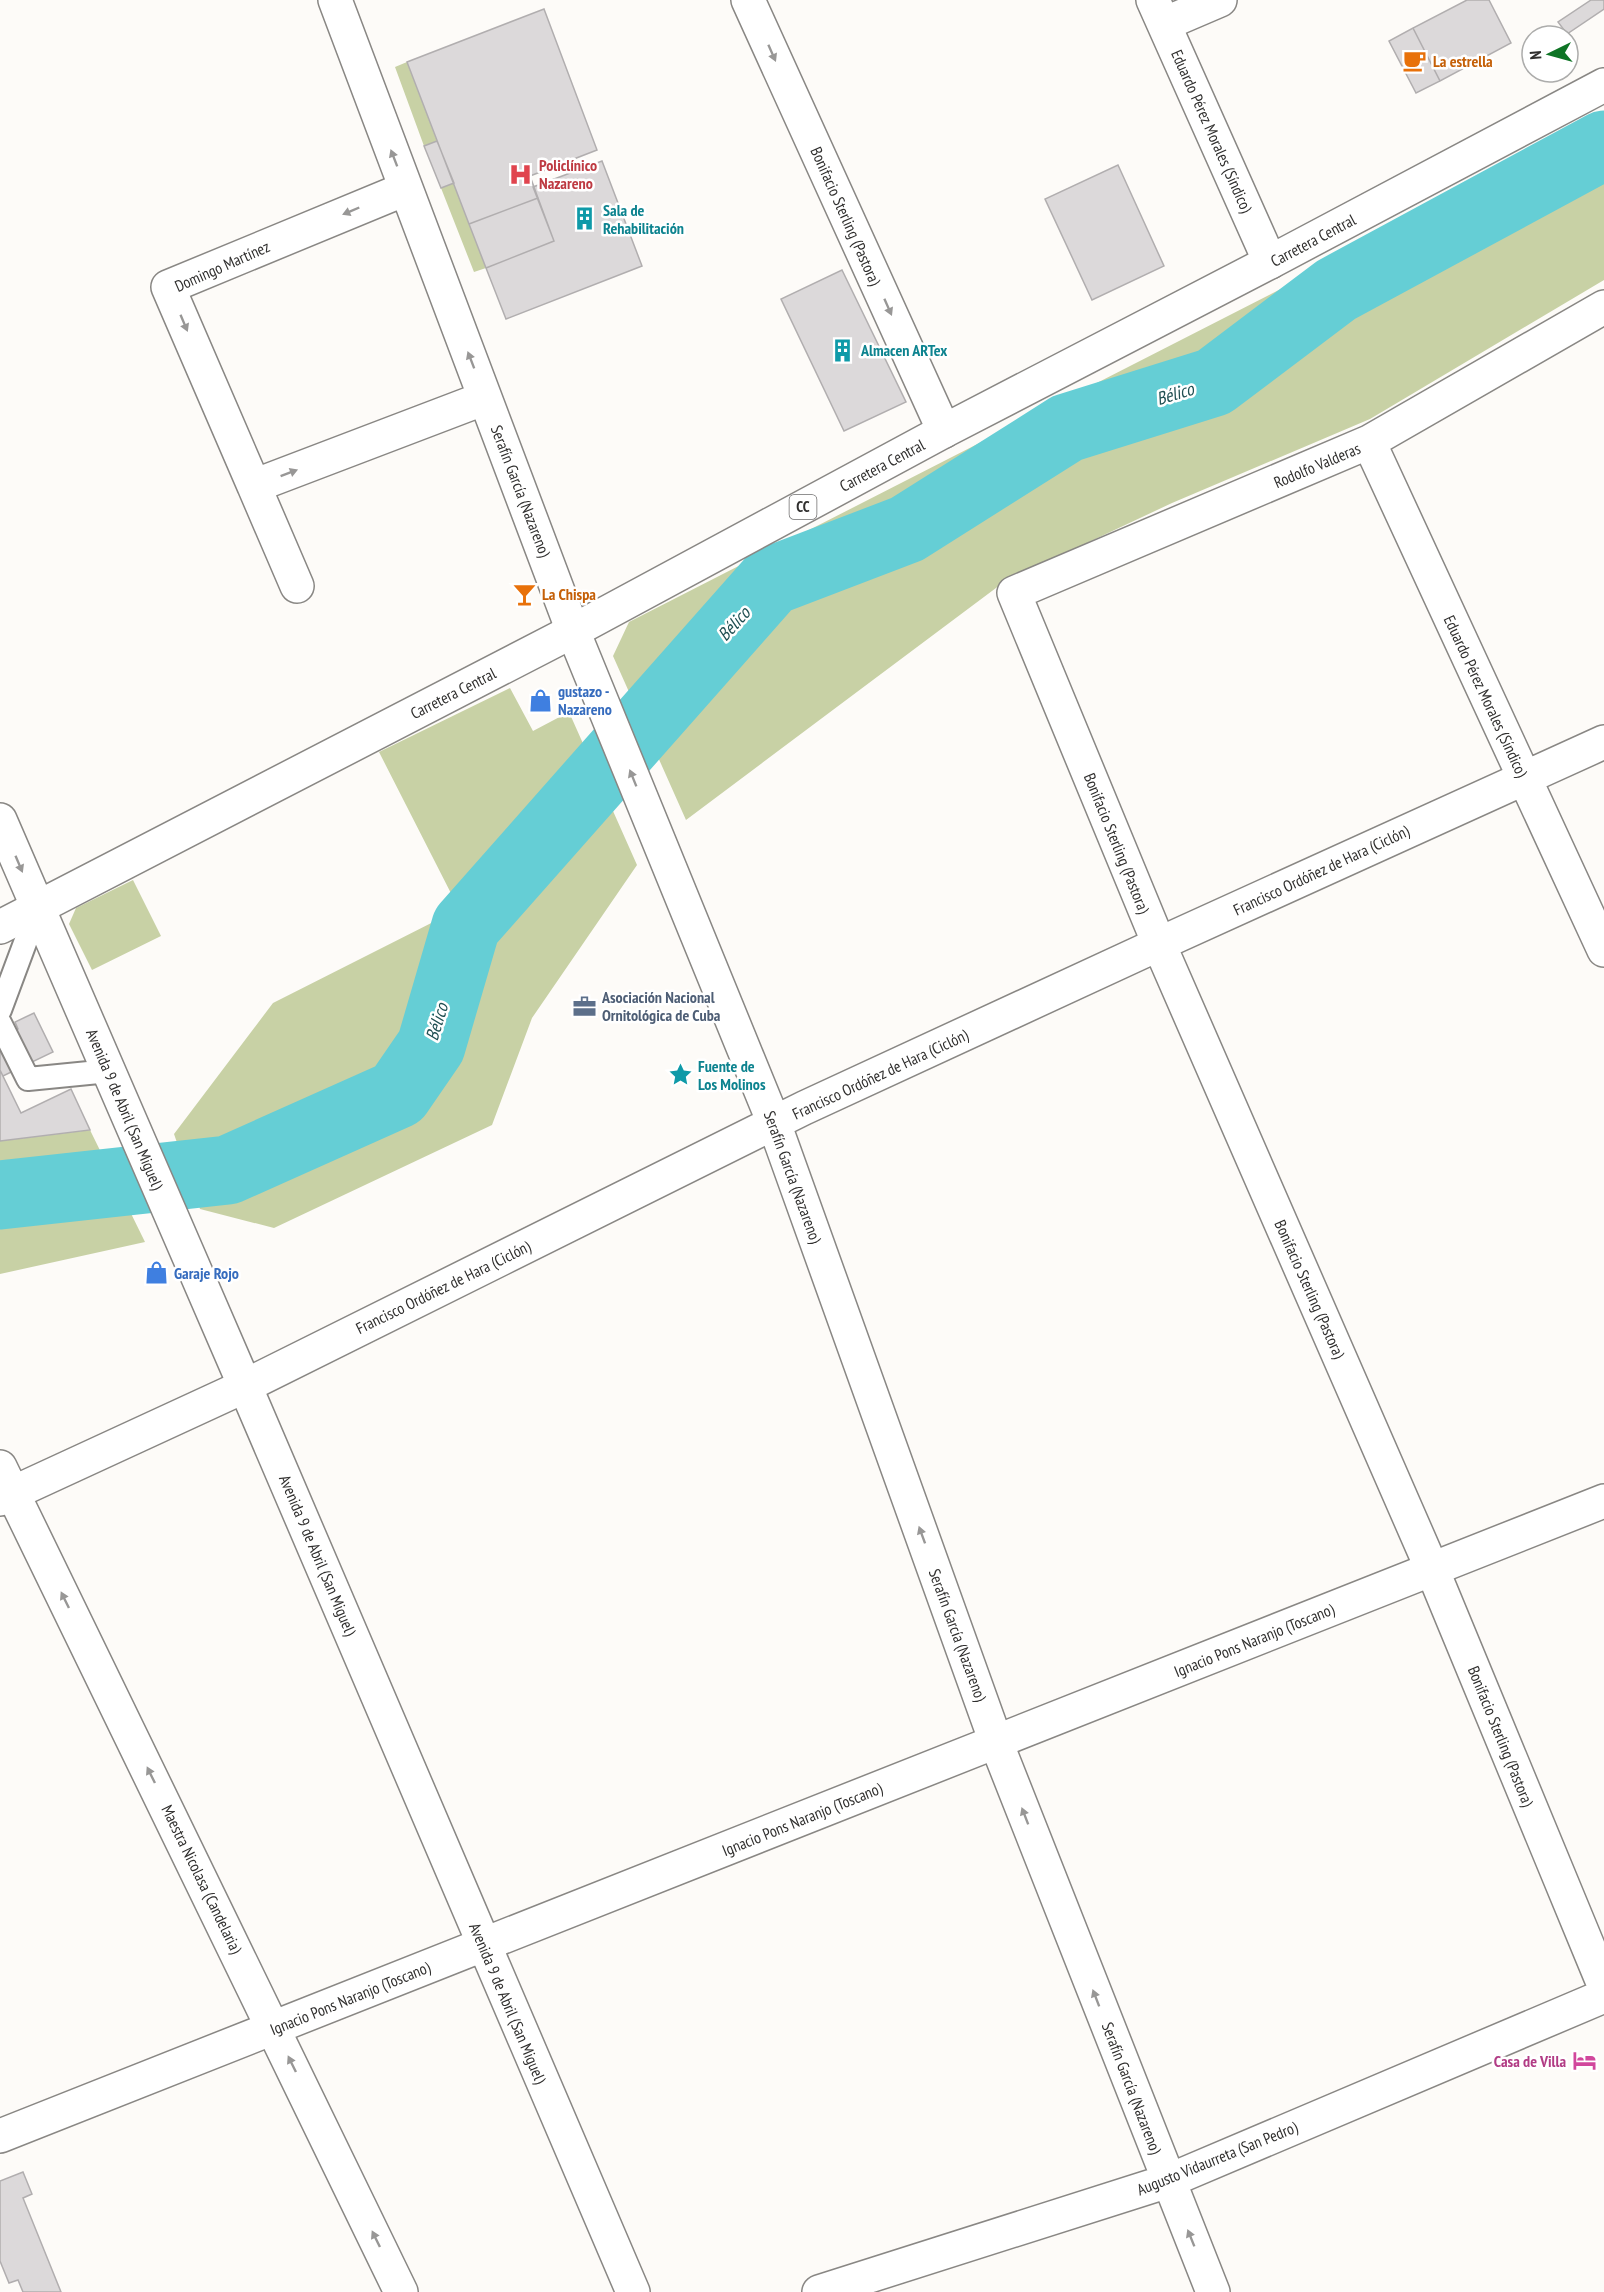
<svg xmlns="http://www.w3.org/2000/svg" width="1604" height="2292" font-family="'PT Sans Narrow',sans-serif">
	<style>
		.green { fill: #c8d1a5 }
		.lines { fill: none; stroke-linecap: round; stroke-linejoin: round }
		.river { stroke: #65ced5; stroke-width: 69 }
		.building { fill: #dcd9da; stroke: #b1aeaf; stroke-width: 1.5 }
		.service-casing { stroke: #898784; stroke-width: 26 }
		.minor-casing { stroke: #898784; stroke-width: 36 }
		.tertiary-casing { stroke: #898784; stroke-width: 36 }
		.primary-casing { stroke: #898784; stroke-width: 36 }
		.service { stroke: #fff; stroke-width: 22 }
		.minor { stroke: #fff; stroke-width: 33 }
		.tertiary { stroke: #fff; stroke-width: 33 }
		.primary { stroke: #fff; stroke-width: 33 }
		.oneway { fill: #989796 }
		.labels { text-anchor: middle; stroke-width: 5; stroke-linejoin: round; paint-order: stroke }
		.shield { fill: #fff; stroke: #6e6d6d; stroke-width: 1.5 }
		.shield-label { font-size: 15px; font-weight: bold; fill: #302f2e }
		.food-label { font-size: 16px; font-weight: bold; fill: #c56008; stroke: #fff; text-anchor: start }
		.street-label { font-size: 16px; fill: #302f2e; stroke: #fff }
		.health-label { font-size: 16px; font-weight: bold; fill: #be3a42; stroke: #fff; text-anchor: start }
		.culture-label { font-size: 16px; font-weight: bold; fill: #0d838f; stroke: #fff; text-anchor: start }
		.shop-label { font-size: 16px; font-weight: bold; fill: #366cbe; stroke: #fff; text-anchor: start }
		.service-label { font-size: 16px; font-weight: bold; fill: #4e5e75; stroke: #fff; text-anchor: start }
		.hotel-label { font-size: 16px; font-weight: bold; fill: #b23c85; stroke: #fff; text-anchor: end }
		.water-label { font-size: 18px; font-style: italic; fill: #204f52; stroke: #fff }
	</style>
	<rect width="100%" height="100%" fill="#fdfbf8"/>
	<path class="green" d="M 407,62 L 437,141 L 424,146 L 395,67 Z
		M 1604,121 L 1604,280 L 1370,419 L 1172,503 L 1004,582 L 686,820 L 613,656 L 629,622 L 1596,128 Z
		M 454,183 L 486,268 L 474,272 L 441,188 Z
		M 510,688 L 533,731 L 569,712 L 637,865 L 532,1018 L 492,1125 L 274,1228 L 200,1209 L 174,1134 L 273,1003 L 459,909 L 379,752 Z
		M 133,880 L 161,936 L 92,970 L 69,924 L 76,908 Z
		M 90,1130 L 145,1242 L 0,1274 L 0,1141 Z"/>
	<g class="lines">
		<path class="river" d="M 0,1195 L 228,1170 L 398,1094 L 431,1046 L 466,926 L 771,581 L 907,529 L 1067,428 L 1214,382 L 1336,290 L 1604,145"/>
	</g>
	<path class="building" d="M 1467,0 L 1489,0 L 1511,43 L 1440,81 L 1413,28 Z
		M 1591,0 L 1604,0 L 1604,9 L 1567,34 L 1558,22 Z
		M 544,9 L 597,150 L 530,176 L 538,198 L 469,224 L 407,62 Z
		M 1413,28 L 1440,81 L 1416,93 L 1389,41 Z
		M 437,141 L 454,183 L 441,188 L 424,146 Z
		M 602,161 L 642,266 L 506,319 L 486,268 L 554,241 L 533,187 Z
		M 1118,165 L 1164,266 L 1092,300 L 1045,199 Z
		M 538,198 L 554,241 L 486,268 L 469,224 Z
		M 842,270 L 906,402 L 844,431 L 781,299 Z
		M 34,1013 L 53,1052 L 3,1076 L 0,1070 L 0,1038 L 18,1029 L 15,1022 Z
		M 0,1070 L 21,1113 L 71,1089 L 90,1130 L 0,1141 Z
		M 23,2172 L 32,2194 L 23,2198 L 61,2292 L 23,2292 L 18,2280 L 9,2283 L 0,2261 L 0,2181 Z"/>
	<g class="lines">
		<defs>
			<path id="service" d="M 0,1010 L 38,908
				M 0,1023 L 28,1079 L 109,1071"/>
			<path id="minor" d="M 335,0 L 573,631 L 774,1123 L 996,1742 L 1213,2292
				M 748,0 L 944,431
				M 1153,0 L 1270,262
				M 1164,24 L 1220,0
				M 405,189 L 168,287 L 254,486 L 485,398
				M 1604,307 L 1369,442 L 1014,593 L 1159,944 L 1432,1569 L 1604,1985
				M 1369,442 L 1604,950
				M 254,486 L 297,586
				M 0,1467 L 401,2292
				M 0,1499 L 245,1386 L 804,1108 L 1159,944 L 1604,742
				M 819,2292 L 1168,2181 L 1604,1996"/>
			<path id="tertiary" d="M 0,820 L 245,1386 L 633,2292
				M 0,2136 L 1604,1501"/>
			<path id="primary" d="M 0,927 L 573,631 L 944,431 L 1270,262 L 1604,85"/>
		</defs>
		<use href="#service" class="service-casing"/>
		<use href="#minor" class="minor-casing"/>
		<use href="#tertiary" class="tertiary-casing"/>
		<use href="#primary" class="primary-casing"/>
		<use href="#service" class="service"/>
		<use href="#minor" class="minor"/>
		<use href="#tertiary" class="tertiary"/>
		<use href="#primary" class="primary"/>
	</g>
	<defs><path id="oneway-solid" d="M-6-.8H1V-3.2L6.5 0L1 3.2V.8H-6Z" transform="scale(1.5)"/></defs>
	<g class="oneway">
		<use href="#oneway-solid" transform="translate(772 53) rotate(66)"/>
		<use href="#oneway-solid" transform="translate(394 158) rotate(-111)"/>
		<use href="#oneway-solid" transform="translate(351 211) rotate(157)"/>
		<use href="#oneway-solid" transform="translate(888 307) rotate(66)"/>
		<use href="#oneway-solid" transform="translate(184 323) rotate(67)"/>
		<use href="#oneway-solid" transform="translate(471 360) rotate(-111)"/>
		<use href="#oneway-solid" transform="translate(289 473) rotate(-21)"/>
		<use href="#oneway-solid" transform="translate(633 778) rotate(-112)"/>
		<use href="#oneway-solid" transform="translate(19 864) rotate(67)"/>
		<use href="#oneway-solid" transform="translate(922 1535) rotate(-110)"/>
		<use href="#oneway-solid" transform="translate(65 1600) rotate(-116)"/>
		<use href="#oneway-solid" transform="translate(151 1775) rotate(-116)"/>
		<use href="#oneway-solid" transform="translate(1025 1816) rotate(-111)"/>
		<use href="#oneway-solid" transform="translate(1096 1998) rotate(-111)"/>
		<use href="#oneway-solid" transform="translate(292 2064) rotate(-116)"/>
		<use href="#oneway-solid" transform="translate(1191 2238) rotate(-112)"/>
		<use href="#oneway-solid" transform="translate(376 2239) rotate(-116)"/>
	</g>
	<defs>
		<symbol id="cafe-bare" viewBox="-9 -9 18 18"><path d="M-5.5-4.5H6V0H3Q3 3.5 0 3.5H-2.5Q-5.5 3.5-5.5 0ZM3-3.2v2h1.7v-2ZM-6 4.5H4V6H-6Z" fill="#e8710a" stroke="#fff" stroke-width="2.5" paint-order="stroke"/></symbol>
		<symbol id="hospital-bare" viewBox="-9 -9 18 18"><path d="M-5-5h3v3.5h4V-5h3V5h-3V1.5h-4V5h-3Z" fill="#e0444e" stroke="#fff" stroke-width="2.5" paint-order="stroke"/></symbol>
		<symbol id="building-bare" viewBox="-9 -9 18 18"><path d="M-4-6H4V6H1V3H-1V6H-4ZM-2.5-4.3h1.7v1.8h-1.7ZM.8-4.3h1.7v1.8H.8ZM-2.5-1h1.7V.8h-1.7ZM.8-1h1.7V.8H.8Z" fill="#0f9aa8" stroke="#fff" stroke-width="2.5" paint-order="stroke"/></symbol>
		<symbol id="bar-bare" viewBox="-9 -9 18 18"><path d="M-6-5H6L.8 .8V4.5H3.5V6h-7V4.5H-.8V.8Z" fill="#e8710a" stroke="#fff" stroke-width="2.5" paint-order="stroke"/></symbol>
		<symbol id="shop-bare" viewBox="-9 -9 18 18"><path d="M-5-2.5h2.3a2.7 3.5 0 0 1 5.4 0H5L5.5 6h-11ZM-1.5-2.5h3a1.5 2.3 0 0 0-3 0Z" fill="#3f7fe0" stroke="#fff" stroke-width="2.5" paint-order="stroke"/></symbol>
		<symbol id="office-bare" viewBox="-9 -9 18 18"><path d="M-6-3h4V-5.5h4V-3h4V5H-6ZM-1-4.5V-3h2v-1.5ZM-6 0V1H6V0Z" fill="#5c6f8a" stroke="#fff" stroke-width="2.5" paint-order="stroke"/></symbol>
		<symbol id="sight-bare" viewBox="-9 -9 18 18"><path d="M0-6L1.8-2.2L6-1.7L2.9 1.2L3.7 5.4L0 3.3L-3.7 5.4L-2.9 1.2L-6-1.7L-1.8-2.2Z" fill="#0f9aa8" stroke="#fff" stroke-width="2.5" paint-order="stroke"/></symbol>
		<symbol id="hotel-bare" viewBox="-9 -9 18 18"><path d="M-6-4.5h1.5V1H6V5H4.5V3h-9V5H-6ZM-4 0a1.8 1.8 0 1 1 3.6 0ZM.5 0V-2.5h3Q6-2.5 6 0Z" fill="#d1479c" stroke="#fff" stroke-width="2.5" paint-order="stroke"/></symbol>
	</defs>
	<g fill-rule="evenodd">
		<use href="#cafe-bare" x="1398" y="44" width="33" height="33"/>
		<use href="#hospital-bare" x="504" y="158" width="33" height="33"/>
		<use href="#building-bare" x="568" y="202" width="33" height="33"/>
		<use href="#building-bare" x="826" y="334" width="33" height="33"/>
		<use href="#bar-bare" x="508" y="578" width="33" height="33"/>
		<use href="#shop-bare" x="524" y="684" width="33" height="33"/>
		<use href="#office-bare" x="568" y="990" width="33" height="33"/>
		<use href="#sight-bare" x="664" y="1058" width="33" height="33"/>
		<use href="#shop-bare" x="140" y="1256" width="33" height="33"/>
		<use href="#hotel-bare" x="1568" y="2044" width="33" height="33"/>
	</g>
	<g class="labels">
		<rect class="shield" x="789.5" y="495" width="27" height="24" rx="4.5"/>
		<g class="shield-label">
			<text x="803" y="512">CC</text>
		</g>
		<g class="food-label">
			<text x="1433" y="67">La estrella</text>
			<text x="542" y="600">La Chispa</text>
		</g>
		<g class="street-label">
			<text transform="translate(1212 131) rotate(66)" y="6">Eduardo Pérez Morales (Síndico)</text>
			<text transform="translate(846 216) rotate(66)" y="6">Bonifacio Sterling (Pastora)</text>
			<text transform="translate(1313 240) rotate(-28)" y="6">Carretera Central</text>
			<text transform="translate(222 266) rotate(-24)" y="6">Domingo Martínez</text>
			<text transform="translate(882 465) rotate(-28)" y="6">Carretera Central</text>
			<text transform="translate(1317 465) rotate(-23)" y="6">Rodolfo Valderas</text>
			<text transform="translate(521 491) rotate(69)" y="6">Serafín García (Nazareno)</text>
			<text transform="translate(453 693) rotate(-27)" y="6">Carretera Central</text>
			<text transform="translate(1486 696) rotate(65)" y="6">Eduardo Pérez Morales (Síndico)</text>
			<text transform="translate(1117 843) rotate(68)" y="6">Bonifacio Sterling (Pastora)</text>
			<text transform="translate(1321 870) rotate(-25)" y="6">Francisco Ordóñez de Hara (Ciclón)</text>
			<text transform="translate(880 1074) rotate(-25)" y="6">Francisco Ordóñez de Hara (Ciclón)</text>
			<text transform="translate(125 1109) rotate(67)" y="6">Avenida 9 de Abril (San Miguel)</text>
			<text transform="translate(793 1177) rotate(70)" y="6">Serafín García (Nazareno)</text>
			<text transform="translate(443 1287) rotate(-26)" y="6">Francisco Ordóñez de Hara (Ciclón)</text>
			<text transform="translate(1310 1289) rotate(66)" y="6">Bonifacio Sterling (Pastora)</text>
			<text transform="translate(318 1555) rotate(67)" y="6">Avenida 9 de Abril (San Miguel)</text>
			<text transform="translate(958 1635) rotate(70)" y="6">Serafín García (Nazareno)</text>
			<text transform="translate(1254 1640) rotate(-22)" y="6">Ignacio Pons Naranjo (Toscano)</text>
			<text transform="translate(1501 1736) rotate(68)" y="6">Bonifacio Sterling (Pastora)</text>
			<text transform="translate(802 1819) rotate(-22)" y="6">Ignacio Pons Naranjo (Toscano)</text>
			<text transform="translate(202 1879) rotate(64)" y="6">Maestra Nicolasa (Candelaria)</text>
			<text transform="translate(350 1998) rotate(-22)" y="6">Ignacio Pons Naranjo (Toscano)</text>
			<text transform="translate(508 2003) rotate(67)" y="6">Avenida 9 de Abril (San Miguel)</text>
			<text transform="translate(1132 2088) rotate(69)" y="6">Serafín García (Nazareno)</text>
			<text transform="translate(1217 2158) rotate(-22)" y="6">Augusto Vidaurreta (San Pedro)</text>
		</g>
		<g class="health-label">
			<text x="539" y="171">Policlínico<tspan x="539" dy="18">Nazareno</tspan></text>
		</g>
		<g class="culture-label">
			<text x="603" y="216">Sala de<tspan x="603" dy="18">Rehabilitación</tspan></text>
			<text x="861" y="356">Almacen ARTex</text>
			<text x="698" y="1072">Fuente de<tspan x="698" dy="18">Los Molinos</tspan></text>
		</g>
		<g class="shop-label">
			<text x="558" y="697">gustazo -<tspan x="558" dy="18">Nazareno</tspan></text>
			<text x="174" y="1279">Garaje Rojo</text>
		</g>
		<g class="service-label">
			<text x="602" y="1003">Asociación Nacional<tspan x="602" dy="18">Ornitológica de Cuba</tspan></text>
		</g>
		<g class="hotel-label">
			<text x="1566" y="2067">Casa de Villa</text>
		</g>
		<g class="water-label">
			<text transform="translate(1175 394) rotate(-17)" y="6">Bélico</text>
			<text transform="translate(734 624) rotate(-48)" y="6">Bélico</text>
			<text transform="translate(437 1022) rotate(-73)" y="6">Bélico</text>
		</g>
	</g>
	<g transform="translate(1550 54) rotate(265)"><circle r="28" fill="#ffffff" stroke="#acacab" stroke-width="1.5"/>
	<path d="M0-4.5L10 22L0 15L-10 22Z" fill="#0e7425"/>
	<text y="-9" font-size="16" font-weight="bold" text-anchor="middle" fill="#302f2e">N</text>
	</g>
</svg>
